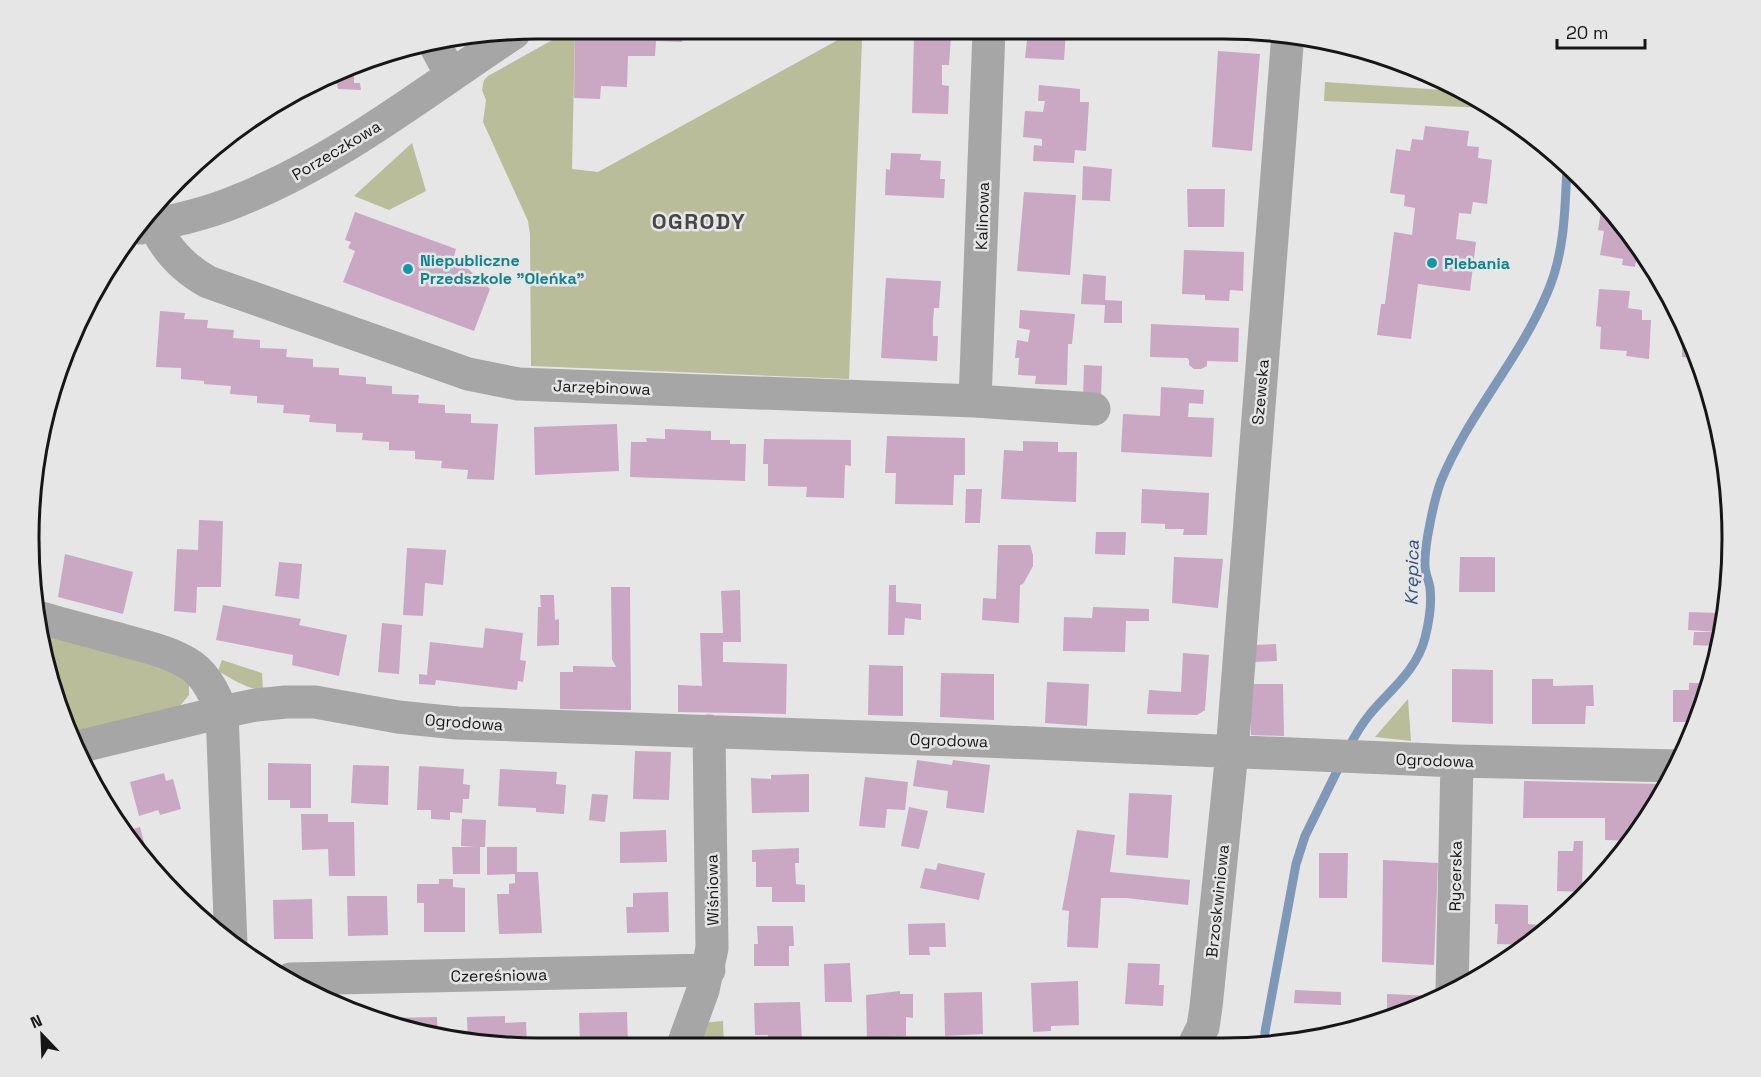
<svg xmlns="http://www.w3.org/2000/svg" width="1761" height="1077" font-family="'Space Grotesk',sans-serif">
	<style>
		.green { fill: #b9bd99 }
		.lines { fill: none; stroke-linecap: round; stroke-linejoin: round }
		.stream { stroke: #8098b8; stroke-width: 9 }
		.building { fill: #caa7c2 }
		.minor { stroke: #a7a6a6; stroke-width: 33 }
		.culture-dot { fill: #0f9aa8; stroke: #e6e6e7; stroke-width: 2 }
		.labels { text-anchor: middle; stroke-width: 5; stroke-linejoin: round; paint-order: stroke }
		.street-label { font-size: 16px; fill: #161617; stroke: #e6e6e7 }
		.culture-label { font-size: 16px; font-weight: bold; fill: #0d838f; stroke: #e6e6e7; text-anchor: start }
		.water-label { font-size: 18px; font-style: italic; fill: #2f517e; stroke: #e6e6e7 }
		.district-label { font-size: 22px; font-weight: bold; letter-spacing: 1.5px; fill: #464647; stroke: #e6e6e7 }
		.rim { fill: none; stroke: #161617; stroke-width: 3 }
	</style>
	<rect width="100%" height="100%" fill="#e6e6e7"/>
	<path class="green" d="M 572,29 L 575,29 L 572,169 L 598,172 L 856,30 L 862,40 L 849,379 L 531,366 L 530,234 L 528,221 L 483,122 L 486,100 L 482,90 L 484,80 L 488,76 Z
		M 1325,82 L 1458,91 L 1487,108 L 1324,101 Z
		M 412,143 L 426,191 L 389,210 L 354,196 Z
		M 44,632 L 174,670 L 189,684 L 189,695 L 179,707 L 72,736 L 55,702 Z
		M 222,660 L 262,673 L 263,690 C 247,689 232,679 218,671 Z
		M 1408,699 L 1411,741 L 1375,737 Z
		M 723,1021 L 724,1045 L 700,1045 L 703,1023 Z"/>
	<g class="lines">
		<path class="stream" d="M 1348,749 C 1354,737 1361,725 1370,714 C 1390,690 1417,670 1425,638 C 1429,622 1432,604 1430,588 C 1429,581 1425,573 1425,566 C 1424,546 1434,500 1441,481 C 1469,413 1520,359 1548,291 C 1565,251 1565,208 1567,166
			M 1264,1046 L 1265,1032 L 1296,864 L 1305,836 L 1342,761"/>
	</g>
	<path class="building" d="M 602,29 L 709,29 L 709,40 L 682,39 L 682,42 L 656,41 L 655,56 L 628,56 L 627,87 L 601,86 L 600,99 L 574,98 L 575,30 L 602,31 Z
		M 1028,31 L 1066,32 L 1064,60 L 1025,58 Z
		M 914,35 L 951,36 L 949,65 L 942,65 L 942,85 L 949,86 L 948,114 L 912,113 Z
		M 1218,51 L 1260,54 L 1252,151 L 1212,147 Z
		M 354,66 L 354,83 L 360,83 L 361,90 L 338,89 L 337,84 L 319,85 Z
		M 1039,85 L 1080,89 L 1080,102 L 1089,102 L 1086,151 L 1075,150 L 1074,163 L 1033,161 L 1034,145 L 1042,146 L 1042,139 L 1023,137 L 1025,111 L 1043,112 L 1045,101 L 1038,101 Z
		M 1425,126 L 1469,131 L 1467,146 L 1479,147 L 1478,158 L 1492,160 L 1487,204 L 1473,202 L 1471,214 L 1459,213 L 1456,239 L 1476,242 L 1470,291 L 1418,284 L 1411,339 L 1377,335 L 1381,304 L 1385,304 L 1394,232 L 1412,235 L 1415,208 L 1404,206 L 1405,195 L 1390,193 L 1396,149 L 1410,151 L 1412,139 L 1423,140 Z
		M 891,153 L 921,154 L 920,160 L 941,161 L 940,179 L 945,179 L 944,198 L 885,195 L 886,169 L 890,170 Z
		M 1083,166 L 1112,169 L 1110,201 L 1082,200 Z
		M 1187,189 L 1225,189 L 1224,227 L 1188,227 Z
		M 1024,192 L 1076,195 L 1070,275 L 1017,271 Z
		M 1603,199 L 1646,259 L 1642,262 L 1636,261 L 1635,267 L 1622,265 L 1623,259 L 1600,255 L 1604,231 L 1598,230 Z
		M 355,212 L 456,249 L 454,256 L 490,289 L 474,331 L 343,282 L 355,251 L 348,248 L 351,242 L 345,240 Z
		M 1184,250 L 1244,252 L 1243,291 L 1230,290 L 1229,301 L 1205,300 L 1205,295 L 1182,294 Z
		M 1083,274 L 1106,276 L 1105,300 L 1122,301 L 1122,323 L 1104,323 L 1105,305 L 1081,304 Z
		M 886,278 L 941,281 L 939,308 L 934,308 L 933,321 L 933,336 L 938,336 L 937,361 L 881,358 Z
		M 1599,289 L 1630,291 L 1628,308 L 1642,310 L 1642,320 L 1651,320 L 1649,359 L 1626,356 L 1627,351 L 1600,349 L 1601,327 L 1596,326 Z
		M 1020,310 L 1075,314 L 1072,344 L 1068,344 L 1067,385 L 1035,384 L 1036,376 L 1018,375 L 1019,358 L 1015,358 L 1017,340 L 1028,342 L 1030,330 L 1019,328 Z
		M 160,311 L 185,313 L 184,319 L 208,320 L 207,328 L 234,330 L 233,338 L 260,340 L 260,348 L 287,349 L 286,357 L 313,359 L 313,367 L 339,368 L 339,375 L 366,377 L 366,384 L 392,386 L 392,394 L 419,395 L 418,403 L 445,405 L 445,413 L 471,414 L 471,423 L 498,424 L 494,480 L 467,479 L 468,470 L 441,468 L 442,461 L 415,459 L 415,451 L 389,450 L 389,442 L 362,440 L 363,433 L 336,432 L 336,424 L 309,422 L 310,415 L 283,413 L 284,405 L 257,403 L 257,396 L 230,394 L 231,386 L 204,384 L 204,381 L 181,379 L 181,368 L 156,367 Z
		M 1151,324 L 1239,328 L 1238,362 L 1207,361 L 1207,366 L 1201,369 L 1194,369 L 1189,365 L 1189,360 L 1187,358 L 1150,357 Z
		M 1682,324 L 1698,358 L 1682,357 Z
		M 1084,365 L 1102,366 L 1101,399 L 1083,399 Z
		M 1161,387 L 1204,390 L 1203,404 L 1189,403 L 1188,417 L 1214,418 L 1212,457 L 1121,452 L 1123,414 L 1160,416 Z
		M 617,424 L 619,471 L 535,475 L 534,427 Z
		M 665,429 L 711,431 L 711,440 L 730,440 L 730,444 L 746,444 L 745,481 L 630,477 L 631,442 L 647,442 L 646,438 L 665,439 Z
		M 887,436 L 965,438 L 965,475 L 954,475 L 953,505 L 895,504 L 896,473 L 885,473 Z
		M 764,439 L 851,440 L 851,466 L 845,465 L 844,498 L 806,497 L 807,487 L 768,486 L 768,464 L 763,464 Z
		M 1023,441 L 1058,442 L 1058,452 L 1077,452 L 1076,502 L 1001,499 L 1004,450 L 1023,451 Z
		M 966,489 L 982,489 L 980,523 L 965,523 Z
		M 1142,489 L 1209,493 L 1207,535 L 1183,535 L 1184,529 L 1165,529 L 1165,524 L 1141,523 Z
		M 199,520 L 223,521 L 221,587 L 197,587 L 196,613 L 174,611 L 177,549 L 198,550 Z
		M 1096,532 L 1126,532 L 1125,555 L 1095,554 Z
		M 998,545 L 1030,545 L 1033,555 L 1033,566 L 1023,584 L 1020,585 L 1019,623 L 982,620 L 983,598 L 996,599 Z
		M 407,548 L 446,550 L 443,585 L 425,583 L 423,616 L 403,615 Z
		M 65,554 L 133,572 L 123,614 L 58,597 Z
		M 1174,557 L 1223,559 L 1218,608 L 1172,603 Z
		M 1460,557 L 1495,557 L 1495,592 L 1459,592 Z
		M 279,562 L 302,564 L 299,599 L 275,596 Z
		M 889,585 L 896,585 L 896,602 L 921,604 L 921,620 L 905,618 L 904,635 L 888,635 Z
		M 611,587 L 630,587 L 631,710 L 560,709 L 560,672 L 573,672 L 573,666 L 616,667 L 612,659 Z
		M 740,590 L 741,642 L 723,642 L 723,662 L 787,664 L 786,714 L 678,712 L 678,685 L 702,686 L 700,633 L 723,633 L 721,591 Z
		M 540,595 L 554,595 L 555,620 L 559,619 L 559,645 L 537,646 L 538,607 L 541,607 Z
		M 223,605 L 301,619 L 299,625 L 347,635 L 339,676 L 292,665 L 293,655 L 216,640 Z
		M 1093,607 L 1149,609 L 1149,621 L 1126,621 L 1125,652 L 1063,651 L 1064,617 L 1092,618 Z
		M 1689,612 L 1718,613 L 1717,632 L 1688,630 Z
		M 382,623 L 402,625 L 399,674 L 378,672 Z
		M 485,628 L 523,633 L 520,660 L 526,661 L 523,682 L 518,681 L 517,690 L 436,680 L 435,685 L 419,684 L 419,674 L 427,675 L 430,642 L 483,648 Z
		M 1694,632 L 1716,632 L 1715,646 L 1693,645 Z
		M 1276,644 L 1277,661 L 1252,662 L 1254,645 Z
		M 1183,653 L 1209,655 L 1205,710 L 1197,715 L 1147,714 L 1149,690 L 1181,692 Z
		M 869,665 L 903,666 L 903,716 L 868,715 Z
		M 1452,669 L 1493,670 L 1493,724 L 1452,722 Z
		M 941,673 L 994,674 L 994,720 L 940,717 Z
		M 1532,679 L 1553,679 L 1553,686 L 1593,685 L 1594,706 L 1586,706 L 1585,724 L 1532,724 Z
		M 1047,682 L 1089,684 L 1087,726 L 1045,723 Z
		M 1689,683 L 1710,683 L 1696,722 L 1673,722 L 1673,690 L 1689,690 Z
		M 1249,684 L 1283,684 L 1284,736 L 1251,735 Z
		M 635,751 L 671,752 L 669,800 L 633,799 Z
		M 917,760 L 952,765 L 953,760 L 990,765 L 984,813 L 946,808 L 948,791 L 913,786 Z
		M 268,763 L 311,764 L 311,808 L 290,808 L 290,800 L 268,800 Z
		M 353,765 L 389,766 L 388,805 L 351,803 Z
		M 419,766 L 464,769 L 463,784 L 470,785 L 469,799 L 463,799 L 462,813 L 450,812 L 450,820 L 431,819 L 431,810 L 417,810 Z
		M 500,769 L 557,772 L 556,784 L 566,785 L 564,814 L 536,812 L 536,808 L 498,806 Z
		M 164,773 L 166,781 L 173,779 L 181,809 L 160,815 L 158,810 L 139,816 L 130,782 Z
		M 809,774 L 809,812 L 752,813 L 751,778 L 771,779 L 771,775 Z
		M 865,777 L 908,782 L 905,810 L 887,809 L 885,828 L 859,826 Z
		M 1524,781 L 1658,784 L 1657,800 L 1632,841 L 1605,840 L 1605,818 L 1523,818 Z
		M 1129,793 L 1172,795 L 1168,858 L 1126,855 Z
		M 592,794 L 608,795 L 605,822 L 589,820 Z
		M 909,807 L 928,811 L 919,849 L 901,846 Z
		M 301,814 L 328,814 L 328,822 L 354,822 L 355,876 L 329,876 L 328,849 L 302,850 Z
		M 462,819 L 486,820 L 485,847 L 480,847 L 480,874 L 453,874 L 452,847 L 475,847 L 461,846 Z
		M 140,827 L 148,858 L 124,832 Z
		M 666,830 L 667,862 L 620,863 L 620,832 Z
		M 1077,830 L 1115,835 L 1110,872 L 1190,880 L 1188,905 L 1126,898 L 1101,898 L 1098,948 L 1067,947 L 1069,911 L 1062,910 Z
		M 1574,841 L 1583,841 L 1582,892 L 1557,891 L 1558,851 L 1573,851 Z
		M 487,847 L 517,847 L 517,872 L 538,872 L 542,933 L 499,934 L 497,894 L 509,894 L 509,884 L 515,883 L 515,874 L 487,875 Z
		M 799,848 L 799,863 L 795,863 L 796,884 L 805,885 L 805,902 L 772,902 L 772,887 L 756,887 L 756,862 L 752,862 L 752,850 Z
		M 1319,853 L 1348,853 L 1347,898 L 1319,898 Z
		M 1383,860 L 1438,863 L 1434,965 L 1382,962 Z
		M 938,863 L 985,873 L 979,900 L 920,888 L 925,868 L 936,870 Z
		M 439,879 L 453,879 L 453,887 L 465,888 L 465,932 L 424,932 L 424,903 L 417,903 L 417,884 L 439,884 Z
		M 668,892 L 669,932 L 627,933 L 626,907 L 633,907 L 633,893 Z
		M 347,896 L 387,896 L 388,935 L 348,936 Z
		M 312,899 L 313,939 L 274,939 L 273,900 Z
		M 1495,904 L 1528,905 L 1528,924 L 1539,925 L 1539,936 L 1527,945 L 1497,944 L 1498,924 L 1495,924 Z
		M 945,923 L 946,947 L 929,947 L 930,955 L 909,955 L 908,924 Z
		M 757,926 L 793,926 L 794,946 L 789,946 L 789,966 L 754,966 L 754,944 L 758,944 Z
		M 850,963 L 852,1002 L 825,1002 L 824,964 Z
		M 1128,963 L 1160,964 L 1159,985 L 1164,985 L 1163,1006 L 1125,1004 Z
		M 1078,981 L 1079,1025 L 1051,1026 L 1051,1031 L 1033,1032 L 1031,983 Z
		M 1295,990 L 1341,992 L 1341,1005 L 1294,1003 Z
		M 900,991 L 900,994 L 913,994 L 913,1018 L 906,1017 L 906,1036 L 885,1037 L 884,1041 L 867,1042 L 866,995 Z
		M 982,992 L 983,1034 L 945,1036 L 944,993 Z
		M 1387,994 L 1432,996 L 1432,999 L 1387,1018 Z
		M 800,1002 L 802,1041 L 768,1042 L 768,1035 L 755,1035 L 754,1003 Z
		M 627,1012 L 628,1045 L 580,1045 L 579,1013 Z
		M 505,1016 L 505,1023 L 526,1022 L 527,1044 L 468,1043 L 467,1017 Z
		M 437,1017 L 438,1035 L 388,1022 L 388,1018 Z"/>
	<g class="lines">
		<path class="minor" d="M 435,45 L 451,75
			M 151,216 C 162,246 181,267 208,282 L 468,374 L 518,384 L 975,401 L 1094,409
			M 140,228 C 173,221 206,214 237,201 C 338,161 424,92 514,33
			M 975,401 L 989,31
			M 42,618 C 69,626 96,633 122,640 C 146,647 172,652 192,666 C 207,677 215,695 222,712 L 231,945
			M 78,747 L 222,712 L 256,705 L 286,702 L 315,702 L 398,717 L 457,723 L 984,741 L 1457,761 L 1679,766
			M 290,979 L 709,970
			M 1452,991 L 1457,761
			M 683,1045 L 703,990 L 712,948 L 709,731
			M 1193,1047 L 1203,1027 L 1206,1007 L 1232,752 L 1288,33"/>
	</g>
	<g class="culture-dot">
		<circle cx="1432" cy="263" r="6"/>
		<circle cx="408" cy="269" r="6"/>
	</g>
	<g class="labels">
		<g class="street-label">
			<text transform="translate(336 150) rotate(-31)" y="6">Porzeczkowa</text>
			<text transform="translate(982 216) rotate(-88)" y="6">Kalinowa</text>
			<text transform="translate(602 387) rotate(2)" y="6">Jarzębinowa</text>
			<text transform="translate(1260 392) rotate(-85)" y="6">Szewska</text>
			<text transform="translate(464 722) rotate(4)" y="6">Ogrodowa</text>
			<text transform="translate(949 740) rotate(2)" y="6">Ogrodowa</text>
			<text transform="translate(1435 760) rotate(2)" y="6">Ogrodowa</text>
			<text transform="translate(1455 876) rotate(-89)" y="6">Rycerska</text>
			<text transform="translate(712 890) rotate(-91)" y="6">Wiśniowa</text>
			<text transform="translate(1217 901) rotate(-84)" y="6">Brzoskwiniowa</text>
			<text transform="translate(499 975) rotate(-1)" y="6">Czereśniowa</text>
		</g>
		<g class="culture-label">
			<text x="420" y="266">Niepubliczne<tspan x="420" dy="18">Przedszkole "Oleńka"</tspan></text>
			<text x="1444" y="269">Plebania</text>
		</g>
		<g class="water-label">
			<text transform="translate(1412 573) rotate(-89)" y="6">Krępica</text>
		</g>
		<g class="district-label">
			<text x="699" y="229">OGRODY</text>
		</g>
	</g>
	<path d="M0 0H1761V1077H0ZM538 39H1223A499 499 0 0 1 1722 538V539A499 499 0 0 1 1223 1038H538A499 499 0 0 1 39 539V538A499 499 0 0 1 538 39Z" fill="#e6e6e7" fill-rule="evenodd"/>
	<path class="rim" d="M538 39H1223A499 499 0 0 1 1722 538V539A499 499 0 0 1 1223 1038H538A499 499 0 0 1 39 539V538A499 499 0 0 1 538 39Z"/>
	<g transform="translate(42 1035) rotate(337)" stroke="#e6e6e7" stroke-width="4.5" paint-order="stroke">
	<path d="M0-4.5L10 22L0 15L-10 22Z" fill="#161617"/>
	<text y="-9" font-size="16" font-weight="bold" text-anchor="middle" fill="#161617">N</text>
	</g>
	<path d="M1557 39v9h88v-9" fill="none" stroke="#161617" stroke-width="3"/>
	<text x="1566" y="39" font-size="18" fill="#161617" stroke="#e6e6e7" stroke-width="4.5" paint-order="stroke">20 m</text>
</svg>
